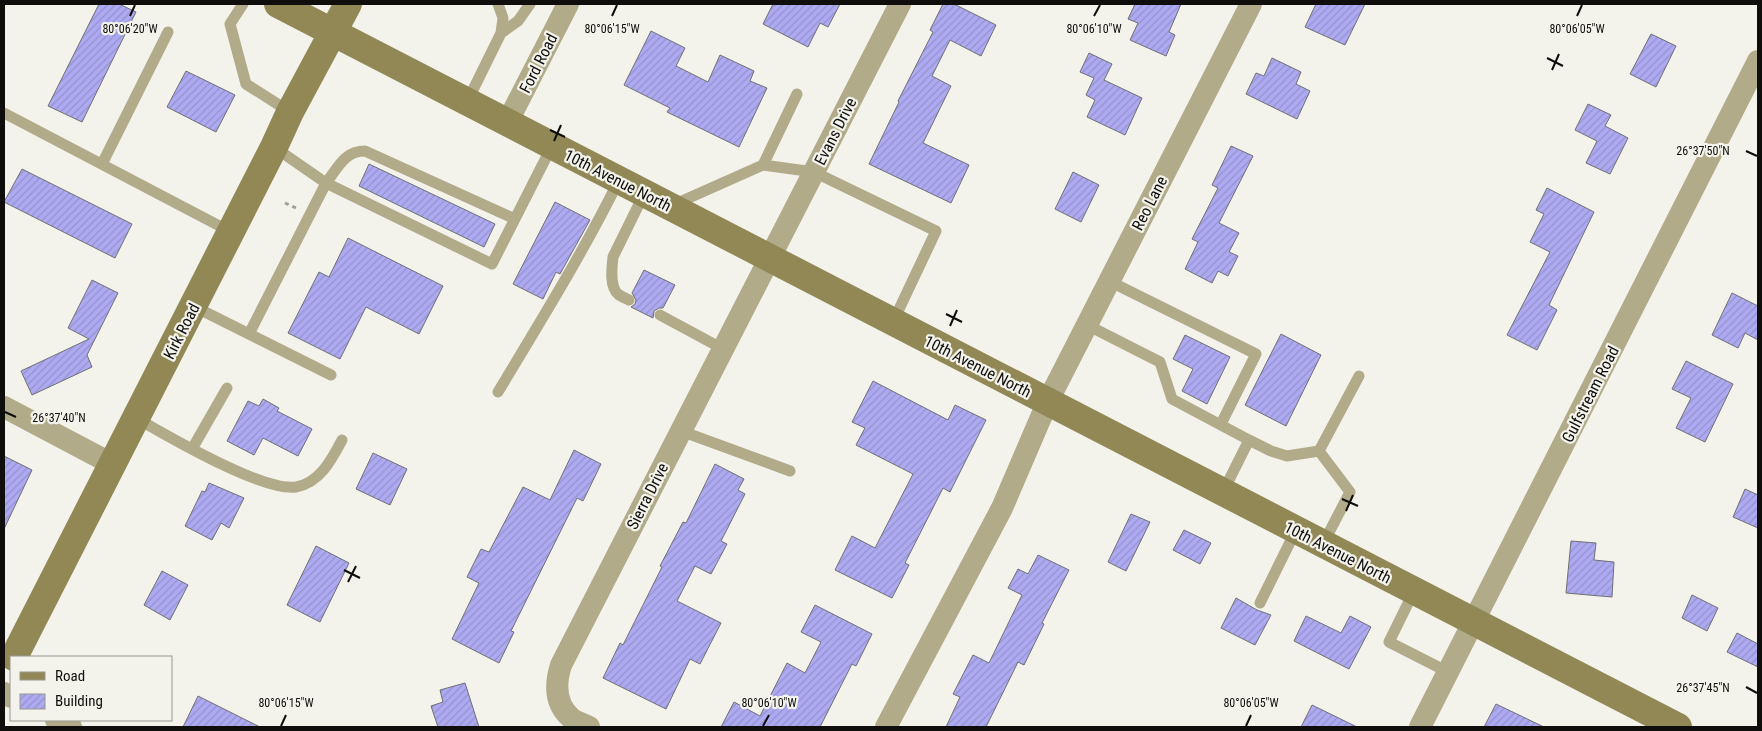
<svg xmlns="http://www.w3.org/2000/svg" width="1762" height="731" font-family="'Roboto Condensed',sans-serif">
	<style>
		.building { fill: url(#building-hatch); stroke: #6f6f75 }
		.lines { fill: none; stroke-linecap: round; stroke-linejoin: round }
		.path { stroke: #a09f9a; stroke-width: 3; stroke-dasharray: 4 4; stroke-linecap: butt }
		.lane { stroke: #b1ab8a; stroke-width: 11 }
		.street { stroke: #b1ab8a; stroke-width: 22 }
		.secondary { stroke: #918856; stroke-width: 28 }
		.ticks { fill: none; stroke: #0f0e0c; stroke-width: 2 }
		.labels { text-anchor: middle; stroke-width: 4.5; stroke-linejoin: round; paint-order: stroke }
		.street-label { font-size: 16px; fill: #0f0e0c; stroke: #f3f2eb }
		.ticks-label { font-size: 12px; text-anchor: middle; fill: #0f0e0c; stroke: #f3f2eb; stroke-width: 4.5; stroke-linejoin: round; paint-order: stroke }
	</style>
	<defs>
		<pattern id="building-hatch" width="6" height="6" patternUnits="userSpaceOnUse" patternTransform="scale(1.25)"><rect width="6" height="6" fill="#aeaaf2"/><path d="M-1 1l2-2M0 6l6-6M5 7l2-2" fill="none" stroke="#9491ce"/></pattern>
	</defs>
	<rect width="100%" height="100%" fill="#f3f2eb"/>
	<path class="building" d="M 99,4 L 119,4 L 136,12 L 82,122 L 48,106 Z
		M 773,4 L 840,4 L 828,27 L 820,23 L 808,47 L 763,24 Z
		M 943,4 L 954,4 L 996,25 L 981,56 L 950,40 L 932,76 L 951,86 L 923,143 L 969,165 L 951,203 L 869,164 L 899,102 L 898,101 L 933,32 L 930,30 Z
		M 1135,4 L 1181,4 L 1169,32 L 1175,35 L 1166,56 L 1130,40 L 1138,23 L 1128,19 Z
		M 1316,4 L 1365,4 L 1345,45 L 1305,27 Z
		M 651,31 L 685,48 L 676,66 L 708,82 L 720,55 L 754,71 L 750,81 L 767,88 L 739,147 L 667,112 L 670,108 L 624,85 Z
		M 1651,34 L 1676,46 L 1656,87 L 1630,74 Z
		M 1089,53 L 1112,64 L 1104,80 L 1142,98 L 1125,135 L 1087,117 L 1095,100 L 1086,95 L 1094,78 L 1080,72 Z
		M 1272,58 L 1301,72 L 1296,84 L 1310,91 L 1297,119 L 1246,94 L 1256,73 L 1264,76 Z
		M 186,71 L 235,95 L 216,132 L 167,107 Z
		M 1588,104 L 1611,115 L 1605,126 L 1628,138 L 1610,174 L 1586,163 L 1597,141 L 1575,130 Z
		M 1231,146 L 1253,156 L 1219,223 L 1239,233 L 1229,252 L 1238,256 L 1228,276 L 1218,271 L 1212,283 L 1185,269 L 1198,242 L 1192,239 L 1218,188 L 1212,185 Z
		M 369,164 L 495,224 L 484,247 L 359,186 Z
		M 22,169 L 132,224 L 115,258 L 4,202 Z
		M 1073,172 L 1099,185 L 1081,222 L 1055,209 Z
		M 1547,188 L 1594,212 L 1549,305 L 1557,310 L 1537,350 L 1507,335 L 1550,252 L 1530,242 L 1544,214 L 1536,210 Z
		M 555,202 L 590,220 L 560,274 L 556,272 L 543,299 L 513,284 Z
		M 348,238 L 443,286 L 419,334 L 366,307 L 340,359 L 288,333 L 319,272 L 329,277 Z
		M 644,270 L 675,285 L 663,308 L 659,308 L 654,311 L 653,318 L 631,307 L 635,304 L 636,300 L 632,293 Z
		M 92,280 L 118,293 L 87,355 L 92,367 L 32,395 L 21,371 L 89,339 L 68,328 Z
		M 1732,293 L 1758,306 L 1758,340 L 1745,333 L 1738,348 L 1712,335 Z
		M 1281,334 L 1321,355 L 1286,426 L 1245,405 Z
		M 1185,335 L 1230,357 L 1207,404 L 1182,391 L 1193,369 L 1173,359 Z
		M 1686,361 L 1733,384 L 1705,442 L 1676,428 L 1691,398 L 1672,389 Z
		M 873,381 L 948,420 L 955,405 L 986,420 L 950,492 L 943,488 L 905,563 L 909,565 L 892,598 L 835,570 L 852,536 L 875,548 L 913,474 L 856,445 L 865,428 L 852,422 Z
		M 263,399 L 279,408 L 277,411 L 312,429 L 298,456 L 263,438 L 254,455 L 227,441 L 248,401 L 259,406 Z
		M 574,450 L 601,464 L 583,501 L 577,498 L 511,631 L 514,632 L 499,663 L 452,639 L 479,583 L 467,577 L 481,549 L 489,552 L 523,487 L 550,500 Z
		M 373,453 L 407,469 L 390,505 L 356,489 Z
		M 4,456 L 32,470 L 4,529 Z
		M 715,464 L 744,479 L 738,490 L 745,494 L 721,541 L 727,544 L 711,574 L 695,566 L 677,601 L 721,623 L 700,664 L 690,659 L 666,709 L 603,678 L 620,643 L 623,645 L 662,567 L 660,566 L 683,522 L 686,523 Z
		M 209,483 L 244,498 L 229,528 L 221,523 L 212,540 L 185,526 L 202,491 L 205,492 Z
		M 1745,489 L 1758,495 L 1758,528 L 1733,517 Z
		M 1131,514 L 1150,522 L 1126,571 L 1108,562 Z
		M 1184,530 L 1211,543 L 1200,564 L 1173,550 Z
		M 1571,541 L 1596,543 L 1594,560 L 1614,562 L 1612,597 L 1566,593 Z
		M 316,546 L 349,563 L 320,622 L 287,605 Z
		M 1038,555 L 1069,570 L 1042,623 L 1044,624 L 1024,665 L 1018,662 L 986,727 L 946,727 L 960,697 L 953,694 L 973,655 L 989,663 L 1022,595 L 1008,588 L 1018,569 L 1028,574 Z
		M 162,571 L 188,585 L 170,620 L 144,605 Z
		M 1692,595 L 1718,608 L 1707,631 L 1682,618 Z
		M 1236,598 L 1257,610 L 1271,615 L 1255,645 L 1221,628 Z
		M 815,605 L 872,634 L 856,666 L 852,664 L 820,727 L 721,727 L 734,702 L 760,716 L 787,663 L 805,673 L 821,642 L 801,632 Z
		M 1306,616 L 1341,633 L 1350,616 L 1371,627 L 1349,669 L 1294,641 Z
		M 1737,633 L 1758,644 L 1758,667 L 1727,652 Z
		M 465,683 L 479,727 L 438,727 L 431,706 L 443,702 L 440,690 Z
		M 198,696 L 260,727 L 183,727 Z
		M 1496,704 L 1544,727 L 1484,727 Z
		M 1312,705 L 1357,727 L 1301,727 Z"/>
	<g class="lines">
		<path class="path" d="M 285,203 L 296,208"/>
		<path class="lane" d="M 243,4 L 230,24 L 246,84 L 290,112
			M 501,33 L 518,21 L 530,4
			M 467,102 L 501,33 L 503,18 L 498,4
			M 4,113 L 231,232
			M 102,164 L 168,32
			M 763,165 L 797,94
			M 673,205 L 763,165 L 814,172 L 936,231 L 893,322
			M 515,219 L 365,151 C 344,151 338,168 326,183 L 492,264 L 552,146
			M 1109,281 L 1256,354 L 1221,424
			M 629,300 C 625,298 620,296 618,294 C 609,286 612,267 613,257 L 644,194
			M 193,306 L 331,375
			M 660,315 L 723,349
			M 1087,325 L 1160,362 L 1172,399 L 1249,440 L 1223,492
			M 249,334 L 326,183 L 274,147
			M 498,392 C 540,322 583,253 619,180
			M 136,418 C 167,436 263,492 296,487 C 320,483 332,459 342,440
			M 681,431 L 790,471
			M 1249,440 L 1271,451 L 1287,456 L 1319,451 L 1359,376
			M 192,449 L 227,388
			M 1319,451 L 1350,492 L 1323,544
			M 1414,591 L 1389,642 L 1448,672
			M 1260,603 L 1296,530"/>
		<path class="street" d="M 507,123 L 568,4
			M 4,407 L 112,464
			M 4,693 L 11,697
			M 56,720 L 71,727
			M 589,727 C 584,724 576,722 571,718 C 555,704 555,684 561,665 L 900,4
			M 886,727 L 1002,508 L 1048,401 L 1251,4
			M 1420,727 L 1758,61"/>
		<path class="secondary" d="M 278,4 L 1678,727
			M 14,657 L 274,147 L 290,112 L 348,4"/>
	</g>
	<path class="ticks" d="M 130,16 L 135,5M 612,16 L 617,5M 1094,16 L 1100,5M 1577,16 L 1582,5M 1547,58 L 1563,66M 1552,70 L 1559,54M 550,130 L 565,137M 554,141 L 561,125M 1746,151 L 1757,156M 946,314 L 962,322M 950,326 L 957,310M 5,412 L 16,417M 1342,499 L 1358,506M 1346,511 L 1353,495M 344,570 L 360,578M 348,582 L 356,566M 1746,687 L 1757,693M 281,726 L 286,715M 763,726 L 769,715M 1246,726 L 1251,715"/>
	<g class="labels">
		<g class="street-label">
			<text transform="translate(538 63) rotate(-63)" y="6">Ford Road</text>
			<text transform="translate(835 131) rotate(-63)" y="6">Evans Drive</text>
			<text transform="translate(618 180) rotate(27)" y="6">10th Avenue North</text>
			<text transform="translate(1149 203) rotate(-63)" y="6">Reo Lane</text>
			<text transform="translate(181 331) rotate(-63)" y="6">Kirk Road</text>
			<text transform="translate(978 366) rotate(27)" y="6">10th Avenue North</text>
			<text transform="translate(1590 394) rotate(-63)" y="6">Gulfstream Road</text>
			<text transform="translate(647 496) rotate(-63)" y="6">Sierra Drive</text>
			<text transform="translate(1338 552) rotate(27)" y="6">10th Avenue North</text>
		</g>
	</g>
	<g class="ticks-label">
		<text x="130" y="33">80°06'20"W</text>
		<text x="612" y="33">80°06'15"W</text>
		<text x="1094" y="33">80°06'10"W</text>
		<text x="1577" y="33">80°06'05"W</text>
		<text x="1703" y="155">26°37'50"N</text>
		<text x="59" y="422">26°37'40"N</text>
		<text x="1703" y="692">26°37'45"N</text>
		<text x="286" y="707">80°06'15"W</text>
		<text x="769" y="707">80°06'10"W</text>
		<text x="1251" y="707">80°06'05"W</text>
	</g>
	<rect width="1762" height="731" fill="none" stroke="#0f0e0c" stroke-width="10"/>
	<rect x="10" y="656" width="162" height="65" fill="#f3f2eb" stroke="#989792"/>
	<rect x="20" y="672" width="25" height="8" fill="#918856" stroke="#989792"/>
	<text x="55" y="681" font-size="15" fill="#0f0e0c">Road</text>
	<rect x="20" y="694" width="25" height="15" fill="url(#building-hatch)" stroke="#989792"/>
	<text x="55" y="706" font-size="15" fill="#0f0e0c">Building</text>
</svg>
